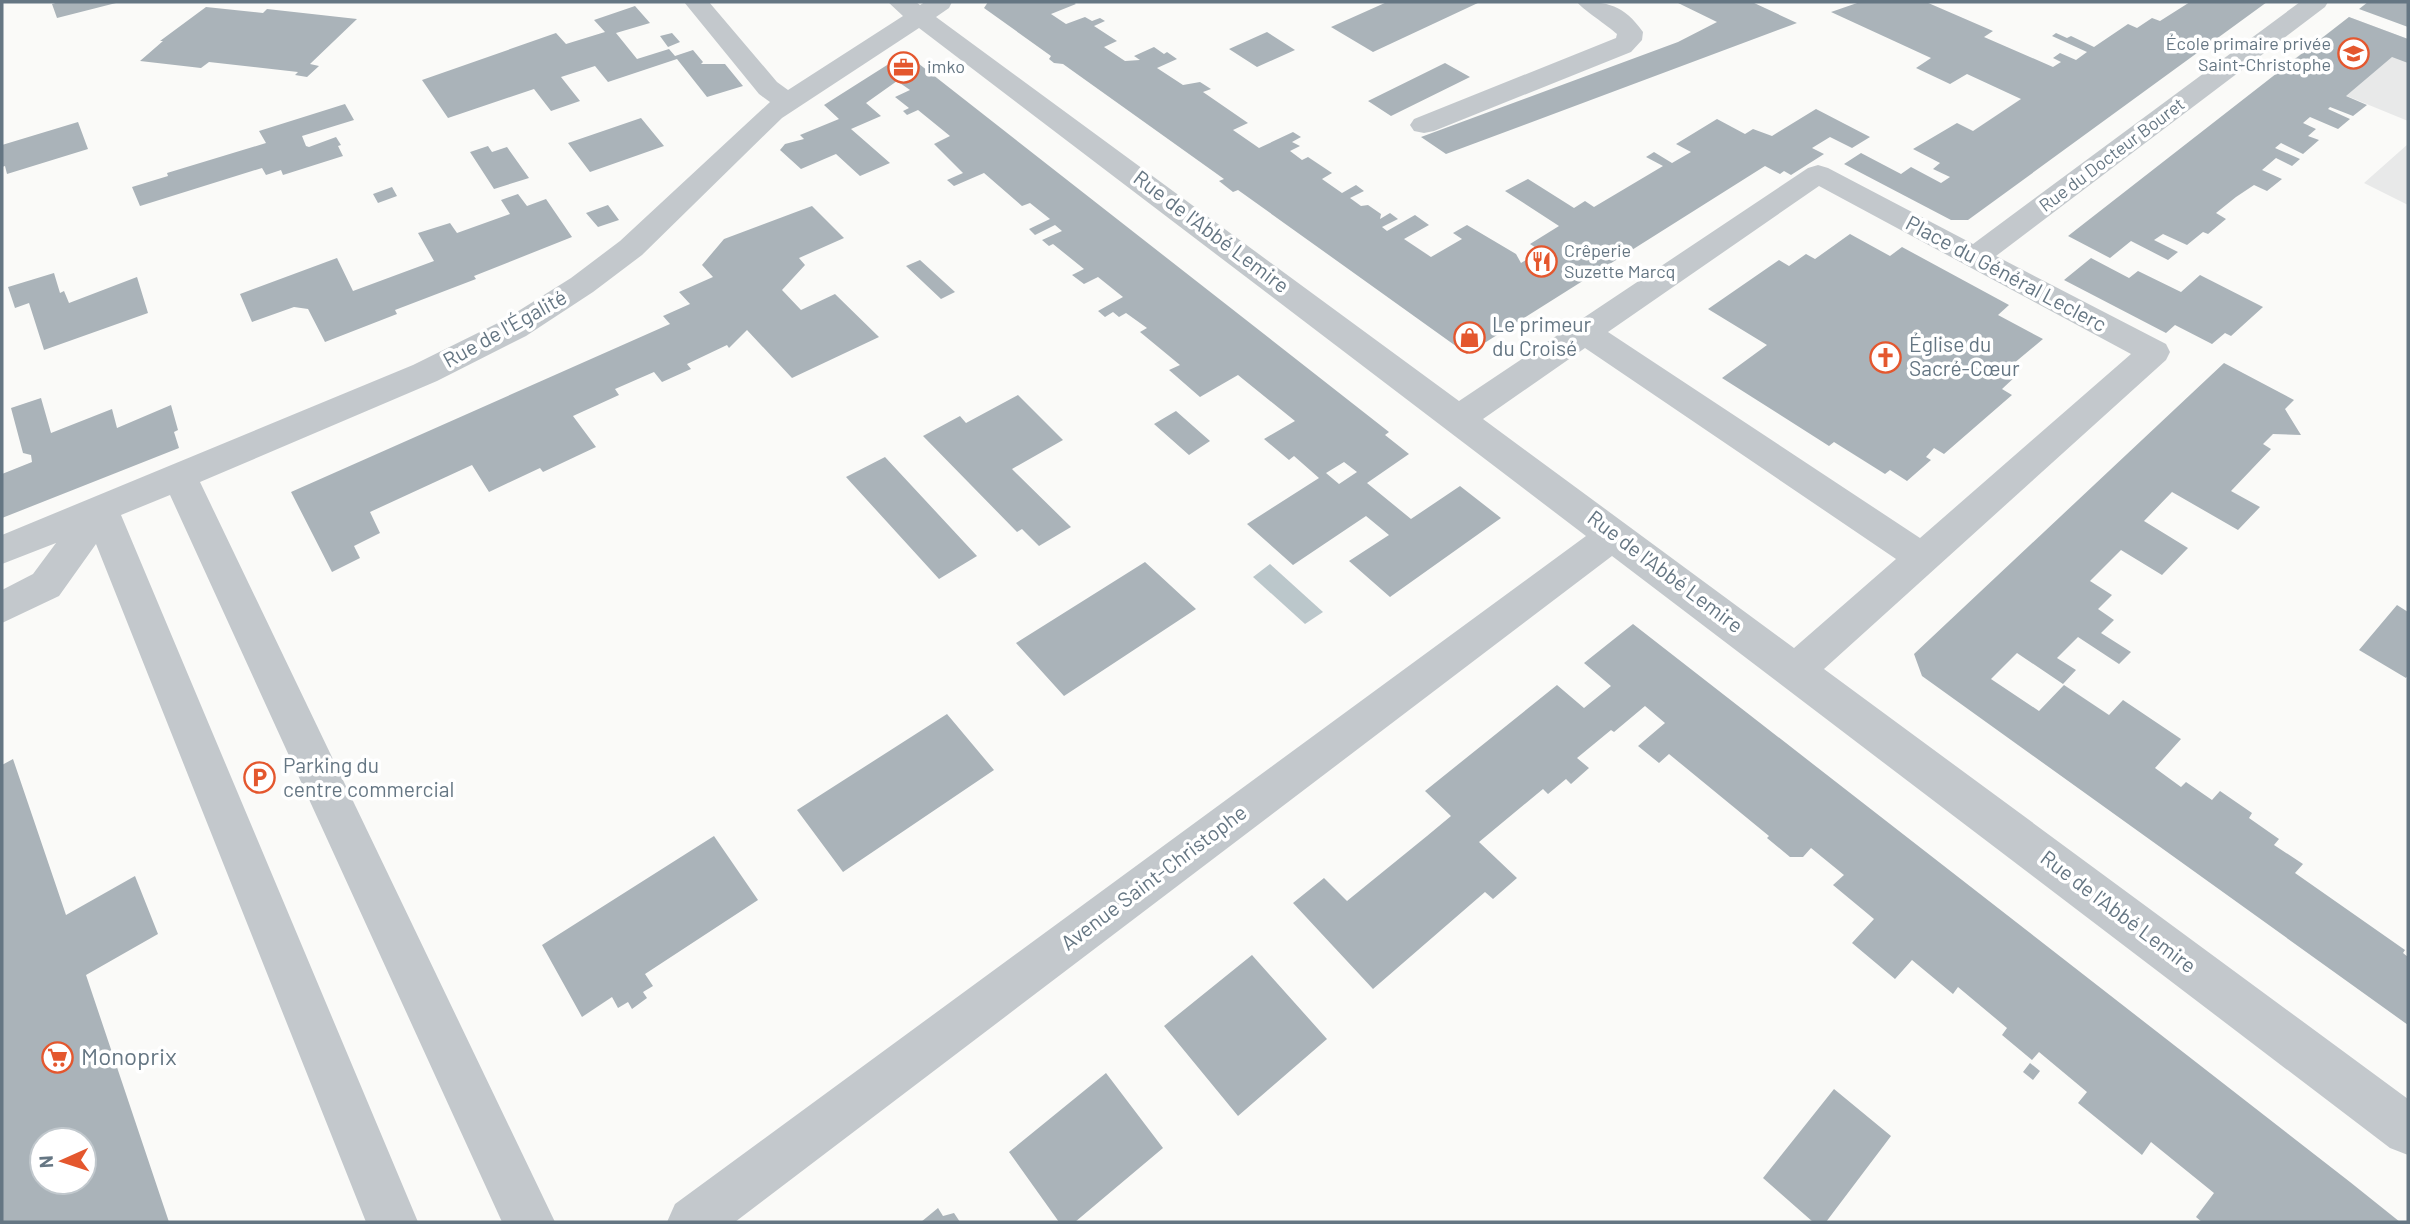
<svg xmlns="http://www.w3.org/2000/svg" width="2410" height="1224" font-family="Barlow,sans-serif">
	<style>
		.built { fill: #e8e9e9 }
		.water { fill: #bbc7cb }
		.building { fill: #aab3b9; fill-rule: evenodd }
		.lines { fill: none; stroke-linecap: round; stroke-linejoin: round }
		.minor { fill: #c3c8cc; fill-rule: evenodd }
		.labels { text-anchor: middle; stroke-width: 7; stroke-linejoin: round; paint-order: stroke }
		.far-poi-label { font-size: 18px; fill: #657683; stroke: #fff; text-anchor: start }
		.far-street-label { font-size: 18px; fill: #657683; stroke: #fff }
		.street-label { font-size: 21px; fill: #657683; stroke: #fff }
		.poi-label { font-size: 21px; fill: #657683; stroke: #fff; text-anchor: start }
		.near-poi-label { font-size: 24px; fill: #657683; stroke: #fff; text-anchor: start }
	</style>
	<rect width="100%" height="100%" fill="#fafaf8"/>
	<path class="built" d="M 2349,17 L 2408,39 L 2408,121 L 2281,69 Z
		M 2408,144 L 2408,205 L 2364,183 Z"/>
	<path class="water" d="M 1270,564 L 1323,612 L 1305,624 L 1253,577 Z"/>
	<path class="building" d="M 59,2 L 116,2 L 116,3 L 57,18 L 52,4 Z
		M 1073,2 L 1076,4 L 1051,14 L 1066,24 L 1085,17 L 1092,21 L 1100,18 L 1105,21 L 1094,26 L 1117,41 L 1104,47 L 1125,61 L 1140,60 L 1134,56 L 1154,47 L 1164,54 L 1167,52 L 1177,59 L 1157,68 L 1183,85 L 1200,82 L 1211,89 L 1203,92 L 1248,123 L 1233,130 L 1259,148 L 1293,132 L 1301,137 L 1292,142 L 1300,146 L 1290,151 L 1302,160 L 1308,157 L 1332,173 L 1322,179 L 1342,193 L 1356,185 L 1364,191 L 1350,198 L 1361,206 L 1368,205 L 1381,214 L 1380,219 L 1390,213 L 1398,219 L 1382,227 L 1387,231 L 1415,215 L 1429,225 L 1404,239 L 1431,257 L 1462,239 L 1453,233 L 1467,225 L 1516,254 L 1521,263 L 1541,251 L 1530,244 L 1559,226 L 1505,191 L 1528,179 L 1574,208 L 1585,201 L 1594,207 L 1663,166 L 1646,157 L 1654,152 L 1672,163 L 1691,152 L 1676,144 L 1717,119 L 1745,134 L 1753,129 L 1772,136 L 1816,109 L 1870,137 L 1852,148 L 1830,137 L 1812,148 L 1824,154 L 1791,175 L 1784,171 L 1780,174 L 1765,166 L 1467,354 L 1238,190 L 1233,192 L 1219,181 L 1224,179 L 1063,64 L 1054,63 L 1049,59 L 1051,56 L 984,8 L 988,2 Z
		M 1387,2 L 1480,2 L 1373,52 L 1331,27 Z
		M 1676,2 L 1752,2 L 1797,23 L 1446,154 L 1421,137 L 1678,42 L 1717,22 Z
		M 1860,2 L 1926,2 L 1993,31 L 1984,37 L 2053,67 L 2061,62 L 2053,58 L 2060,53 L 2076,60 L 2087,52 L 2052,36 L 2056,33 L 2067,38 L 2071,36 L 2094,47 L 2128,24 L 2137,28 L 2152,18 L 2160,21 L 2190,2 L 2267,2 L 1968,220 L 1951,220 L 1844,164 L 1861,153 L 1901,174 L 1911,167 L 1941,183 L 1950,177 L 1933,169 L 1940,163 L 1913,149 L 1957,123 L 1973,131 L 2021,99 L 1967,74 L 1950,84 L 1916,68 L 1931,58 L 1831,12 Z
		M 2368,2 L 2408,2 L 2408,27 L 2359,9 Z
		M 635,6 L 650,23 L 616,33 L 637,59 L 669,49 L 675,56 L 693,50 L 703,62 L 701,64 L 725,64 L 743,86 L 707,97 L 677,59 L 608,82 L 595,66 L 561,77 L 580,101 L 551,111 L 534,89 L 448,118 L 422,80 L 556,33 L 566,44 L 605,32 L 594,20 Z
		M 206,7 L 263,13 L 267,9 L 357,19 L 310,64 L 319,66 L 307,77 L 295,75 L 298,72 L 209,62 L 201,68 L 140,61 L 163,41 L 160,41 Z
		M 2349,17 L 2408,39 L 2408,63 L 2392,57 L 2346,96 L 2367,105 L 2353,116 L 2330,107 L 2328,109 L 2350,119 L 2338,129 L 2310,117 L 2303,123 L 2316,129 L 2308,136 L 2319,140 L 2303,154 L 2281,143 L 2275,148 L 2300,159 L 2292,166 L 2276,158 L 2262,170 L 2282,179 L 2267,191 L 2254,185 L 2236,197 L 2216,213 L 2226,219 L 2208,234 L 2203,232 L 2187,245 L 2163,234 L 2154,240 L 2178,252 L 2168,260 L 2131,241 L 2110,258 L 2068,236 Z
		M 1267,32 L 1295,50 L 1257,67 L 1229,49 Z
		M 672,33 L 680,42 L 668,47 L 660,36 Z
		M 895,60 L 914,60 L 1389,432 L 1385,435 L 1409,454 L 1367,483 L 1411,519 L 1460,486 L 1501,518 L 1390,597 L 1349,561 L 1389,535 L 1366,516 L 1293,565 L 1247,524 L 1319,478 L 1294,456 L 1289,460 L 1264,439 L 1295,421 L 1238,375 L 1200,397 L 1169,370 L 1180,365 L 1140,332 L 1147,328 L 1126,313 L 1119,317 L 1113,312 L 1105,317 L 1098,311 L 1123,297 L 1098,277 L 1084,284 L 1072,275 L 1084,269 L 1053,244 L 1049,246 L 1042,240 L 1062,231 L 1055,225 L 1035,235 L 1029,229 L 1050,219 L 1030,203 L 1022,206 L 984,173 L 954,186 L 947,180 L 963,173 L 934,144 L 950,136 L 918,110 L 907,115 L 903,111 L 909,108 L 895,97 L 910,90 L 897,81 L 866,103 L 881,116 L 851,129 L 890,163 L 860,176 L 836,154 L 801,169 L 780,150 L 785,144 L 804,139 L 800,135 L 839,119 L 824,105 ZM 1344,462 L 1357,472 L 1339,484 L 1326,473 Z
		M 1445,63 L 1470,77 L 1391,116 L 1368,101 Z
		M 345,104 L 354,120 L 302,136 L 306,146 L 309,147 L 336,137 L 341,145 L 338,146 L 343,156 L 283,175 L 281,170 L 266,175 L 262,168 L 140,206 L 132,187 L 168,176 L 167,173 L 266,143 L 259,131 Z
		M 641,118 L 664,146 L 590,172 L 568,143 Z
		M 78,122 L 88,149 L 7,174 L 5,166 L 2,167 L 2,145 Z
		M 488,146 L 492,152 L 507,147 L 529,178 L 494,189 L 470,152 Z
		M 392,187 L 397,196 L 378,203 L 373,194 Z
		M 518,194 L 527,206 L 546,199 L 572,237 L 474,276 L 476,279 L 395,310 L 397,314 L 325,342 L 308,309 L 294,307 L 252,322 L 240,294 L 337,258 L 353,291 L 434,261 L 418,233 L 450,223 L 457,233 L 510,214 L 501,200 Z
		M 608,205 L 619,220 L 598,227 L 586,213 Z
		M 812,206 L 844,238 L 799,258 L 805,265 L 782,290 L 801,310 L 835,294 L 879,337 L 792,378 L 747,330 L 729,348 L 727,345 L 687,364 L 691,369 L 662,382 L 654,372 L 615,389 L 619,395 L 573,416 L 596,447 L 543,472 L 540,468 L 489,492 L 472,465 L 370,512 L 380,533 L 354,546 L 360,558 L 332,572 L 291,492 L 670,324 L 663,316 L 690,304 L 679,292 L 713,277 L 702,265 L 724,239 Z
		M 1850,234 L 1890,256 L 1902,247 L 2009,305 L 1998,315 L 2043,339 L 2007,369 L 2017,375 L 2002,389 L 2012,395 L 1944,454 L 1934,448 L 1926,457 L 1931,460 L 1907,481 L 1890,470 L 1885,474 L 1834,442 L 1829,446 L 1722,378 L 1767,345 L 1708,309 L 1779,260 L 1789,266 L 1806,254 L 1815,259 Z
		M 2091,258 L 2129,278 L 2138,271 L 2181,292 L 2200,275 L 2263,307 L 2231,336 L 2225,333 L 2212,344 L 2175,325 L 2166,333 L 2064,280 Z
		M 920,260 L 955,292 L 941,299 L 906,266 Z
		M 54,273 L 60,293 L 64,291 L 69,303 L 137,277 L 148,313 L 44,350 L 29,303 L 15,308 L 8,287 Z
		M 2224,363 L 2294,400 L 2285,409 L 2301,435 L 2273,434 L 2263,444 L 2271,449 L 2231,491 L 2260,507 L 2238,530 L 2172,492 L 2144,521 L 2188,548 L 2162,575 L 2121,550 L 2090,581 L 2112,595 L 2098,609 L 2114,620 L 2101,633 L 2131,652 L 2119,664 L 2078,637 L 2057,658 L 2076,670 L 2063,684 L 2017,653 L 1991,679 L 2039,711 L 2064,685 L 2109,715 L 2123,700 L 2181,739 L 2155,768 L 2181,787 L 2186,782 L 2212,800 L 2220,791 L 2252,813 L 2249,818 L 2279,839 L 2274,845 L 2303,864 L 2295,873 L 2405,950 L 2403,953 L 2408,957 L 2408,1025 L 1922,676 L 1914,654 Z
		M 1018,395 L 1063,440 L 1012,469 L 1071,527 L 1039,546 L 1022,529 L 1017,532 L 923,436 L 960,416 L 966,423 Z
		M 41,398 L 51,433 L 112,409 L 117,428 L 171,405 L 178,430 L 174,432 L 179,448 L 2,518 L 2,474 L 32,462 L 31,455 L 23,453 L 11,408 Z
		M 1176,411 L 1210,441 L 1189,455 L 1154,424 Z
		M 885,457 L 977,556 L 939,579 L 846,477 Z
		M 1145,562 L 1196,609 L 1064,696 L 1016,643 Z
		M 2397,605 L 2408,612 L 2408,675 L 2406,678 L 2359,650 Z
		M 1633,624 L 2350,1182 L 2400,1222 L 2202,1222 L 2196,1217 L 2214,1193 L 2151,1142 L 2142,1155 L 2078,1103 L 2087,1092 L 2039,1052 L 2032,1060 L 2002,1035 L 2007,1028 L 1958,987 L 1953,994 L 1912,960 L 1895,979 L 1852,943 L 1874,919 L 1833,885 L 1844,875 L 1811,848 L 1803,857 L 1790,857 L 1767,838 L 1769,836 L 1669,754 L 1659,763 L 1638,746 L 1665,723 L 1645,706 L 1614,732 L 1611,730 L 1577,758 L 1589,768 L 1571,784 L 1566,779 L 1548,794 L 1543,789 L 1479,842 L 1517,878 L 1493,899 L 1485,892 L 1373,989 L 1293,903 L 1324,878 L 1347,901 L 1427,836 L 1451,816 L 1425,791 L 1557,685 L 1584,708 L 1611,686 L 1584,663 Z
		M 947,714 L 994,770 L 843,872 L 797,810 Z
		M 13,759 L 66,915 L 135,876 L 158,934 L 86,975 L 169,1222 L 2,1222 L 2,765 ZM 42,1140 L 84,1140 L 84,1182 L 42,1182 Z
		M 714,836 L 758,900 L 645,974 L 653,986 L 643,992 L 647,998 L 632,1009 L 628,1002 L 618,1008 L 612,997 L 582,1017 L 542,945 Z
		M 1252,955 L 1327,1039 L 1238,1116 L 1164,1026 Z
		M 2030,1063 L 2040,1071 L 2033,1080 L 2023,1072 Z
		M 1106,1073 L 1163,1148 L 1075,1222 L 1059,1222 L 1009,1152 Z
		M 1834,1089 L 1891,1136 L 1826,1222 L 1813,1222 L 1763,1178 Z
		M 938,1208 L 943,1216 L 954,1213 L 960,1222 L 921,1222 Z"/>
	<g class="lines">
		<path class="minor" d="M 684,2 L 709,2 L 777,82 L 788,90 L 903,16 L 888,2 L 916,2 L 920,5 L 925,2 L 952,2 L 949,8 L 936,17 L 1459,401 L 1808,168 L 1818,165 L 1828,168 L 1973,244 L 2300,2 L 2328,2 L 2325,7 L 1996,256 L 2166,344 L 2170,352 L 2166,360 L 1824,669 L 2408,1099 L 2408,1155 L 2390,1148 L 1612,556 L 735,1222 L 667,1222 L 675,1204 L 1586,536 L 919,28 L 782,118 L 642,255 L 593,292 L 526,336 L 437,381 L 200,482 L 555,1222 L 502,1222 L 170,495 L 121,515 L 418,1222 L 366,1222 L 96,544 L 59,596 L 2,623 L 2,590 L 33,574 L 56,543 L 2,564 L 2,535 L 413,365 L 504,320 L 571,278 L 620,241 L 770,102 L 759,94 ZM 1819,186 L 2131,354 L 1920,538 L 1608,332 ZM 1585,348 L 1896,559 L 1794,648 L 1483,419 Z
			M 1577,2 C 1608,2 1623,4 1643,32 L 1642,40 L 1631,52 L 1434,131 L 1424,133 L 1414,131 L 1410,125 L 1414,119 L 1616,38 L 1617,34 C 1608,26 1581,8 1577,2 Z"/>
	</g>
	<defs>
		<symbol id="school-ring" viewBox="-11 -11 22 22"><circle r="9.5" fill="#fff" stroke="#e4572e" stroke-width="1.5"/><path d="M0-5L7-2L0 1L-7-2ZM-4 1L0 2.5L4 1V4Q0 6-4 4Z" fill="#e4572e"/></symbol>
		<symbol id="office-ring" viewBox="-11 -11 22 22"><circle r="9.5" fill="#fff" stroke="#e4572e" stroke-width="1.5"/><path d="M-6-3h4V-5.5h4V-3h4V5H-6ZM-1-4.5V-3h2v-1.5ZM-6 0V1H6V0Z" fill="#e4572e"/></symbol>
		<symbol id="restaurant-ring" viewBox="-11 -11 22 22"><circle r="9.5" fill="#fff" stroke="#e4572e" stroke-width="1.5"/><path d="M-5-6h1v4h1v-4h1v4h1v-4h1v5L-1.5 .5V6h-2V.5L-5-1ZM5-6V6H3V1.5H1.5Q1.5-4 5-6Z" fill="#e4572e"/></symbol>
		<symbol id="shop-ring" viewBox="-11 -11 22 22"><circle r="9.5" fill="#fff" stroke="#e4572e" stroke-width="1.5"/><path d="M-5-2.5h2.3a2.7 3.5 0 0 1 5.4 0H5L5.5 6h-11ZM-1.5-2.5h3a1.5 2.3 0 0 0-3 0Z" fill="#e4572e"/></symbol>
		<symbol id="church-ring" viewBox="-11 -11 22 22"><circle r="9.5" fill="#fff" stroke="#e4572e" stroke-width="1.5"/><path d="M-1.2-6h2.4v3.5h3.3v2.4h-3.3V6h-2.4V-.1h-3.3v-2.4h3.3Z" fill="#e4572e"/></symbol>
		<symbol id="parking-ring" viewBox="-11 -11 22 22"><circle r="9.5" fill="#fff" stroke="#e4572e" stroke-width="1.5"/><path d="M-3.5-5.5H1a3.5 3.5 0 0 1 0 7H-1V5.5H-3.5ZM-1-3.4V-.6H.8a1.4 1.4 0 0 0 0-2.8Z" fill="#e4572e"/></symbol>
		<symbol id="supermarket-ring" viewBox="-11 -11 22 22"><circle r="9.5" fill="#fff" stroke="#e4572e" stroke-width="1.5"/><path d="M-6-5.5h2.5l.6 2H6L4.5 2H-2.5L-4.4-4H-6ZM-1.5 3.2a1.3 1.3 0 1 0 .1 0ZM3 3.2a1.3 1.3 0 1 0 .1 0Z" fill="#e4572e"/></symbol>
	</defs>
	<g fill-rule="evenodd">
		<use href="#school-ring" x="2336" y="36" width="35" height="35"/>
		<use href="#office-ring" x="886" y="50" width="35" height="35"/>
		<use href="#restaurant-ring" x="1524" y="244" width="35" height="35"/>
		<use href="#shop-ring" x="1452" y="320" width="35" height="35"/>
		<use href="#church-ring" x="1868" y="340" width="35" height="35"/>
		<use href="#parking-ring" x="242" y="760" width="35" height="35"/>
		<use href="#supermarket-ring" x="40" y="1040" width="35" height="35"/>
	</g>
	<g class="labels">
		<g class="far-poi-label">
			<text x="2331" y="50" text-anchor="end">École primaire privée<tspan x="2331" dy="21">Saint-Christophe</tspan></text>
			<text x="927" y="73">imko</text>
			<text x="1564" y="257">Crêperie<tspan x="1564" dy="21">Suzette Marcq</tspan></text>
		</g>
		<g class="far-street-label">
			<text transform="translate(2112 155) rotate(-37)" y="6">Rue du Docteur Bouret</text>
		</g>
		<g class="street-label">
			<text transform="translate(1211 232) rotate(37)" y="7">Rue de l'Abbé Lemire</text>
			<text transform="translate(2006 274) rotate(28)" y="7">Place du Général Leclerc</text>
			<text transform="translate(505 329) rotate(-29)" y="7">Rue de l'Égalité</text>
			<text transform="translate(1665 572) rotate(37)" y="7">Rue de l'Abbé Lemire</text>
			<text transform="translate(1154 878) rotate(-37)" y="7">Avenue Saint-Christophe</text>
			<text transform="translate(2118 912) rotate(37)" y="7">Rue de l'Abbé Lemire</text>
		</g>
		<g class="poi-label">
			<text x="1492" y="332">Le primeur<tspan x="1492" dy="24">du Croisé</tspan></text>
			<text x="1909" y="352">Église du<tspan x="1909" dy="24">Sacré-Cœur</tspan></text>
			<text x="283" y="773">Parking du<tspan x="283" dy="24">centre commercial</tspan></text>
		</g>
		<g class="near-poi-label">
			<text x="81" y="1065">Monoprix</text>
		</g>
	</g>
	<rect width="2410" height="1224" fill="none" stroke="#657683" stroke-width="7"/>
	<g transform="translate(63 1161) rotate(267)"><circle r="33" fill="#ffffff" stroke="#c1c8cd" stroke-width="2"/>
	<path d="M0-5L12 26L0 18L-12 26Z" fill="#e4572e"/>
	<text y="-10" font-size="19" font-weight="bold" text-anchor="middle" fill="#657683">N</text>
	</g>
</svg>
